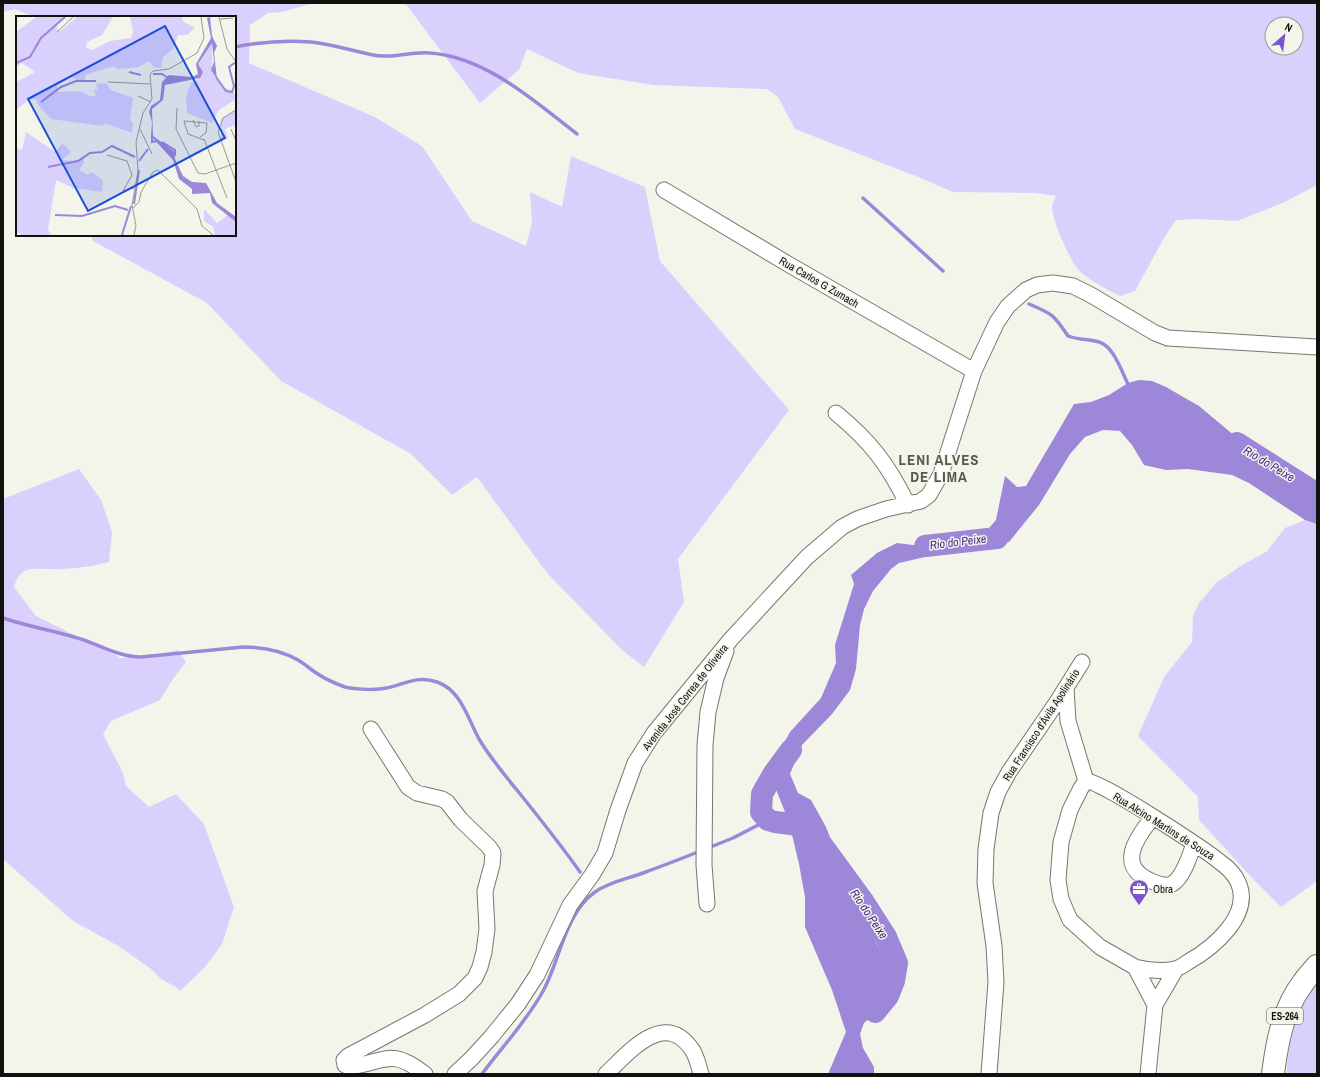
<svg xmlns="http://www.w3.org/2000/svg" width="1320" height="1077" font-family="'Archivo Narrow',sans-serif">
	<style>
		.green { fill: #dad0fd; fill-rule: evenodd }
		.water { fill: #9c87d8 }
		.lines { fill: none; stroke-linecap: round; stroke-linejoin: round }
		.stream { stroke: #9c87d8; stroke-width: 3.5 }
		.river { stroke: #9c87d8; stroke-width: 22 }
		.street-casing { stroke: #76776e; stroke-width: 17 }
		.primary-casing { stroke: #76776e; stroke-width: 24 }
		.street { stroke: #fff; stroke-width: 15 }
		.primary { stroke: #fff; stroke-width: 22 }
		.labels { text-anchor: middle; stroke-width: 3; stroke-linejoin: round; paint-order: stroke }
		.shield { fill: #f4f5ea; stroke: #55554f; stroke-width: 1 }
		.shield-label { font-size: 10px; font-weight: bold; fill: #11110d }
		.street-label { font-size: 11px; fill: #11110d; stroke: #f4f5ea }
		.poi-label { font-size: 11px; fill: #11110d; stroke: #f4f5ea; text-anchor: start }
		.water-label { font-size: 12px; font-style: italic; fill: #492685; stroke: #f4f5ea }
		.district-label { font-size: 15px; font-weight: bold; letter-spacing: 1px; fill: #57584f; stroke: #f4f5ea }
		.inset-river { fill: none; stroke: #9c87d8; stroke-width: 2 }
		.inset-road { fill: none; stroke: #999a92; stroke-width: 1 }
		.view { fill: #1d4ed8; fill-opacity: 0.15; stroke: #1d4ed8; stroke-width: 2 }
		.inset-edge { fill: none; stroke: #11110d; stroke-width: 2 }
	</style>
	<rect width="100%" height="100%" fill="#f4f5ea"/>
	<path class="green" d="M 3,3 L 314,3 L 282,12 L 268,13 L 250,25 L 249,63 L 375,117 L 422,146 L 472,221 L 526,246 L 532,222 L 530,192 L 562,207 L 571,156 L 645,187 L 660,261 L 789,410 L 678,559 L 684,602 L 644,667 L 622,650 L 547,573 L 477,477 L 452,495 L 411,454 L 281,381 L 207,303 L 93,241 L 91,235 L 235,235 L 235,17 L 34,17 L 15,9 L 3,12 Z
		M 405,3 L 1317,3 L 1317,185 L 1285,202 L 1237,221 L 1197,219 L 1176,220 L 1164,238 L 1135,291 L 1120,296 C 1108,290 1084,278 1076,267 C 1069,257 1052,220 1052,207 C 1052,203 1055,199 1056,196 L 1035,193 L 953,192 L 918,177 L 795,129 L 778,97 L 767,89 L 653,85 L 578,73 L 527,49 L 519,70 L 480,103 ZM 1272,24 L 1296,24 L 1296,48 L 1272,48 Z
		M 79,469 L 101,500 L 112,532 L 109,562 C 94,566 79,568 63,569 C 55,570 31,567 26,570 C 19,574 16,580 14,587 L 36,616 L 121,658 L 161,654 L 178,650 L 186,662 L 173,679 L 160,700 L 111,721 L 103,734 L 123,773 L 126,786 L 149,807 L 176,794 L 204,824 L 234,907 L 222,944 L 205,967 L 180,991 L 176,987 L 161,979 L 151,969 L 120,947 L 73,921 L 3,859 L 3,499 Z
		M 1305,520 L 1317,524 L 1317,881 L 1281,907 L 1254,880 L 1199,820 L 1198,797 L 1138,736 L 1164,677 L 1192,642 L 1193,616 L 1199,603 L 1216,583 L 1242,565 L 1266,552 L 1285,528 Z
		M 1317,972 L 1317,1074 L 1287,1073 C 1286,1042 1302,1000 1317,972 Z"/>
	<path class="water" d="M 1139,380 L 1152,381 L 1166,387 L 1199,406 L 1266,462 L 1317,487 L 1317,524 L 1305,520 L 1249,483 L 1232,475 L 1188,469 L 1166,470 L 1144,465 L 1132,445 L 1120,431 L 1103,430 L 1085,437 L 1070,454 L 1039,505 L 1009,542 L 934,555 L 899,563 L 891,569 L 873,591 L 864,609 L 860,625 L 856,669 L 850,690 L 832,714 L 802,745 L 790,774 L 798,793 L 811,800 L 826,827 L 856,903 L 889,968 L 892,991 L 887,1003 L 864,1023 L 860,1034 L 863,1048 L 874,1067 L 874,1074 L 828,1074 L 846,1032 L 832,990 L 805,927 L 805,897 L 799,864 L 789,822 L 777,792 L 771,767 L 790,732 L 821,698 L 836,663 L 835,645 L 854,584 L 851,575 L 877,553 L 897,543 L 921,546 L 940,538 L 960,544 L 971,542 L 984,534 L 996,520 L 1005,476 L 1017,487 L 1026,486 L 1074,404 L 1091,402 L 1109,395 L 1128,383 Z"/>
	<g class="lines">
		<path class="stream" d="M 235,47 C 259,42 286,40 311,42 C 332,44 352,51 373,55 C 392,59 411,51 430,53 C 486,57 534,101 577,134
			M 863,198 L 943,271
			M 1029,304 C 1053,314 1054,315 1068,336 C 1078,340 1089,339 1099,342 C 1114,346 1122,373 1129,386
			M 3,618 C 26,626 51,630 74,637 C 97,643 117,657 141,657 L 243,647 C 262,647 281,650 298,660 C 305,664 311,670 318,674 C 325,679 337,684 345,687 C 353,689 371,690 379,689 C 400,688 413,674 437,682 C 461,690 468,719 479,739 C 491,759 506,777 521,795 C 541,820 561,845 580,872
			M 708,848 L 733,838 L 768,820
			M 482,1074 C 502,1047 525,1023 542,993 C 560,962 564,914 595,892 C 609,882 627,879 643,873 C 662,866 681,859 700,851"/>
		<path class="river" d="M 1237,443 L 1317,494
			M 925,546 L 997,538 L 1000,533
			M 791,750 L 774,773 L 762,794 L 761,812 L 768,820 L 775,822 L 791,824 L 804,827 L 814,834 L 863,901 L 886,937 L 897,963 L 894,981 L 888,996 L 875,1012"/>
		<defs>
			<path id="street" d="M 664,190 L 788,264 L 974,371
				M 836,413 C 870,441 888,464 908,505
				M 1066,688 L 1068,721 L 1086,781
				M 371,729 L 408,787 L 417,793 L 442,799 L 447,802 L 461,820 L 489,847 L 493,853 L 492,865 L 485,891 L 487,929 L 484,952 L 480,967 L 475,978 L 459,994 L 425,1015 L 348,1056 L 344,1060 L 345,1065 L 349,1067 C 387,1062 389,1047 425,1074
				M 1153,817 C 1136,838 1116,866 1151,881 C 1158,884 1166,887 1172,884 C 1183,878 1190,855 1194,844
				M 707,904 L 704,865 L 705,745 L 708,712 L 716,678 L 726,651
				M 1135,967 C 1148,970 1162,972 1175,969 C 1179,968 1184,965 1188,962 C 1213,948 1253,915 1238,882 C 1235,875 1227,867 1220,862 C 1204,849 1100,780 1086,781 L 1081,788 L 1070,810 L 1061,842 L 1058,880 L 1061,899 L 1070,920 L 1100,947 L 1135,967 L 1155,1005
				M 455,1074 L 472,1058 L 492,1036 L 518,1004 L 537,975 L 570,905 L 592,875 L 605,853 L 618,810 L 635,763 L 654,733 L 731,639 L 807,557 L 842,527 L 857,519 L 886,509 L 921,501 L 929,495 L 941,474 L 974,371 L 997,322 L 1008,306 L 1026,290 L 1037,285 L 1053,283 L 1073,286 L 1091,295 L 1155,333 L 1168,338 L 1317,347
				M 606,1074 C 629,1052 665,1008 693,1051 C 697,1058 699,1067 701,1074
				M 989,1074 L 996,982 L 994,946 L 985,883 L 986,849 L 991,813 L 998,792 L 1009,772 L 1057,702 L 1082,662
				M 1148,1074 L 1155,1005 L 1176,969"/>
			<path id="primary" d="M 1273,1074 C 1277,1042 1283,1009 1303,983 C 1307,977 1312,972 1317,966"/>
		</defs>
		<use href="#street" class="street-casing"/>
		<use href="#primary" class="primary-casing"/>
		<use href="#street" class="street"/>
		<use href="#primary" class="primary"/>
	</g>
	<defs>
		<symbol id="office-pin" viewBox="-11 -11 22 30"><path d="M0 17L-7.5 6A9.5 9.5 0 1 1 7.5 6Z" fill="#7c54cd" stroke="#f4f5ea"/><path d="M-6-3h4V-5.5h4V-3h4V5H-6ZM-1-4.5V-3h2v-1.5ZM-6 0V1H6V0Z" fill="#fff"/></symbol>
	</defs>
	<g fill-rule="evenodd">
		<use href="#office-pin" x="1128" y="878" width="22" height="30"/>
	</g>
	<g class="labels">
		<rect class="shield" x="1267" y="1008" width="36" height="16" rx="3"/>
		<g class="shield-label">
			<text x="1285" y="1020">ES-264</text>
		</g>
		<g class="street-label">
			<text transform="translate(819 282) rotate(30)" y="4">Rua Carlos G Zumach</text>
			<text transform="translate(685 697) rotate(-52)" y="4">Avenida José Correa de Oliveira</text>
			<text transform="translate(1041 725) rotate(-57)" y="4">Rua Francisco d'Ávila Apolinário</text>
			<text transform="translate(1164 826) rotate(32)" y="4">Rua Alcino Martins de Souza</text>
		</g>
		<g class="poi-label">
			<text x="1153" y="893">Obra</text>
		</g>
		<g class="water-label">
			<text transform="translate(1269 464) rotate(31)" y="4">Rio do Peixe</text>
			<text transform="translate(958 542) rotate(-7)" y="4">Rio do Peixe</text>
			<text transform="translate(869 914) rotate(56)" y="4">Rio do Peixe</text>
		</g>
		<g class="district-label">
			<text x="939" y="465">LENI ALVES<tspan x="939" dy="17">DE LIMA</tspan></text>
		</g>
	</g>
	<g transform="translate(16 16)">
		<rect width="220" height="220" fill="#f4f5ea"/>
		<path d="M 20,1 L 50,1 L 41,8 L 41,13 L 44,15 L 61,1 L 97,1 L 86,19 L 71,26 L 70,32 L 76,34 L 94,25 L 115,22 L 117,15 L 114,1 L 165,1 L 168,6 L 179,12 L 171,19 L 162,19 L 157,33 L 147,41 L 145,52 L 139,52 L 133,45 L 122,51 L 102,53 L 97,50 L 70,59 L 68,67 L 52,60 L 41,70 L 42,76 L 64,75 L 74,80 L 80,80 L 78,74 L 82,74 L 80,68 L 90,67 L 95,74 L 117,82 L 114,104 L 117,108 L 116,117 L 88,107 L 87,110 L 35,103 L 23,90 L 20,83 L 14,83 L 0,94 L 0,66 L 19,56 L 6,47 L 0,51 L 0,16 ZM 196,27 L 196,55 L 206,71 L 217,75 L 220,83 L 203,94 L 196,107 L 171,97 L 170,80 L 175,67 L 181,64 L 184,54 L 182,48 ZM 220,93 L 220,109 L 209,113 L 212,122 L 205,124 L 205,103 ZM 10,116 L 39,136 L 46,128 L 50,130 L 55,136 L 46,144 L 61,145 L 67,141 L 68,147 L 63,154 L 72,159 L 74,156 L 79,158 L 87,165 L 86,176 L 57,172 L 40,164 L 32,214 L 35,219 L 5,219 L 0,215 L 0,132 L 6,134 ZM 188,193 L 201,207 L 212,199 L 220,206 L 220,219 L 199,219 L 197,211 L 188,205 Z" fill="#dad0fd"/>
		<path d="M 194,1 L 196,20 L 201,30 L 198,37 L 201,63 L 195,54 L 198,46 L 196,27 L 182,48 L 187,56 L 184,62 L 149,69 L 147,84 L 136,93 L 137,120 L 158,135 L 159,143 L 167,160 L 176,166 L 190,167 L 201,187 L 220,201 L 220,206 L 196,187 L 194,177 L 176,178 L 176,173 L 163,163 L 157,144 L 135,120 L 136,106 L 133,96 L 135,90 L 144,84 L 146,66 L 153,59 L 176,61 L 182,58 L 180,48 L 195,22 L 191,2 Z" fill="#9c87d8"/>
		<path class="inset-river" d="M 0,47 L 14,41 L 25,22 L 49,1M 113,56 L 125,59M 137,58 L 146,58 L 152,62M 200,61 L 210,75 L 216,76 L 218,70 L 213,51 L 220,46M 25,86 L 45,71 L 60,65 L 80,65M 136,118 L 136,126 L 141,125M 146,126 L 159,134 L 159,140M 123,145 L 132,133M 32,151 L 62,145 L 74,137 L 86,136 L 96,130 L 119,141M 118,188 L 123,154M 39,199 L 66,200 L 99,190 L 112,194M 106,219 L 115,190"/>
		<path class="inset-road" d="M 203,1 L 211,33 L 220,46M 204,3 L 217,2M 41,16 L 57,1M 92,66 L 134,68M 122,80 L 135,86M 161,92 L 160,113 L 182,157 L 189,158 L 220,147M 220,94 L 207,102 L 202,116 L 220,166M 177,104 L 180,111 L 183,110 L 183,105M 124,113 L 136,138M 215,113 L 220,125M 184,121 L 190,117 L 191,107 L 168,105 L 172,118 L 188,124M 188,123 L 211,182M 91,139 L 111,145 L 116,159 L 107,175 L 118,172M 117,192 L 123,186 L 125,176 L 137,156 L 142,154 L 181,193 L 186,210 L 197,219M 118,219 L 120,210 L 116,189 L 122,155 L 120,126 L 127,97 L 136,83 L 134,59 L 137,55 L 153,53 L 181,37 L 188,22 L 185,1"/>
		<path class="view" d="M 149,10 L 209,122 L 72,195 L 12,83 Z"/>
		<rect width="220" height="220" class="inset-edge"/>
	</g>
	<rect width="1320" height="1077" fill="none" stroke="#11110d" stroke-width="8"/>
	<g transform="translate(1284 36) rotate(28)"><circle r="19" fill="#f4f5ea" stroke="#999a92"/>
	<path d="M0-3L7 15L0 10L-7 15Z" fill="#7c54cd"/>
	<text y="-6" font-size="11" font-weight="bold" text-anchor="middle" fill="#11110d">N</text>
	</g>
</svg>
